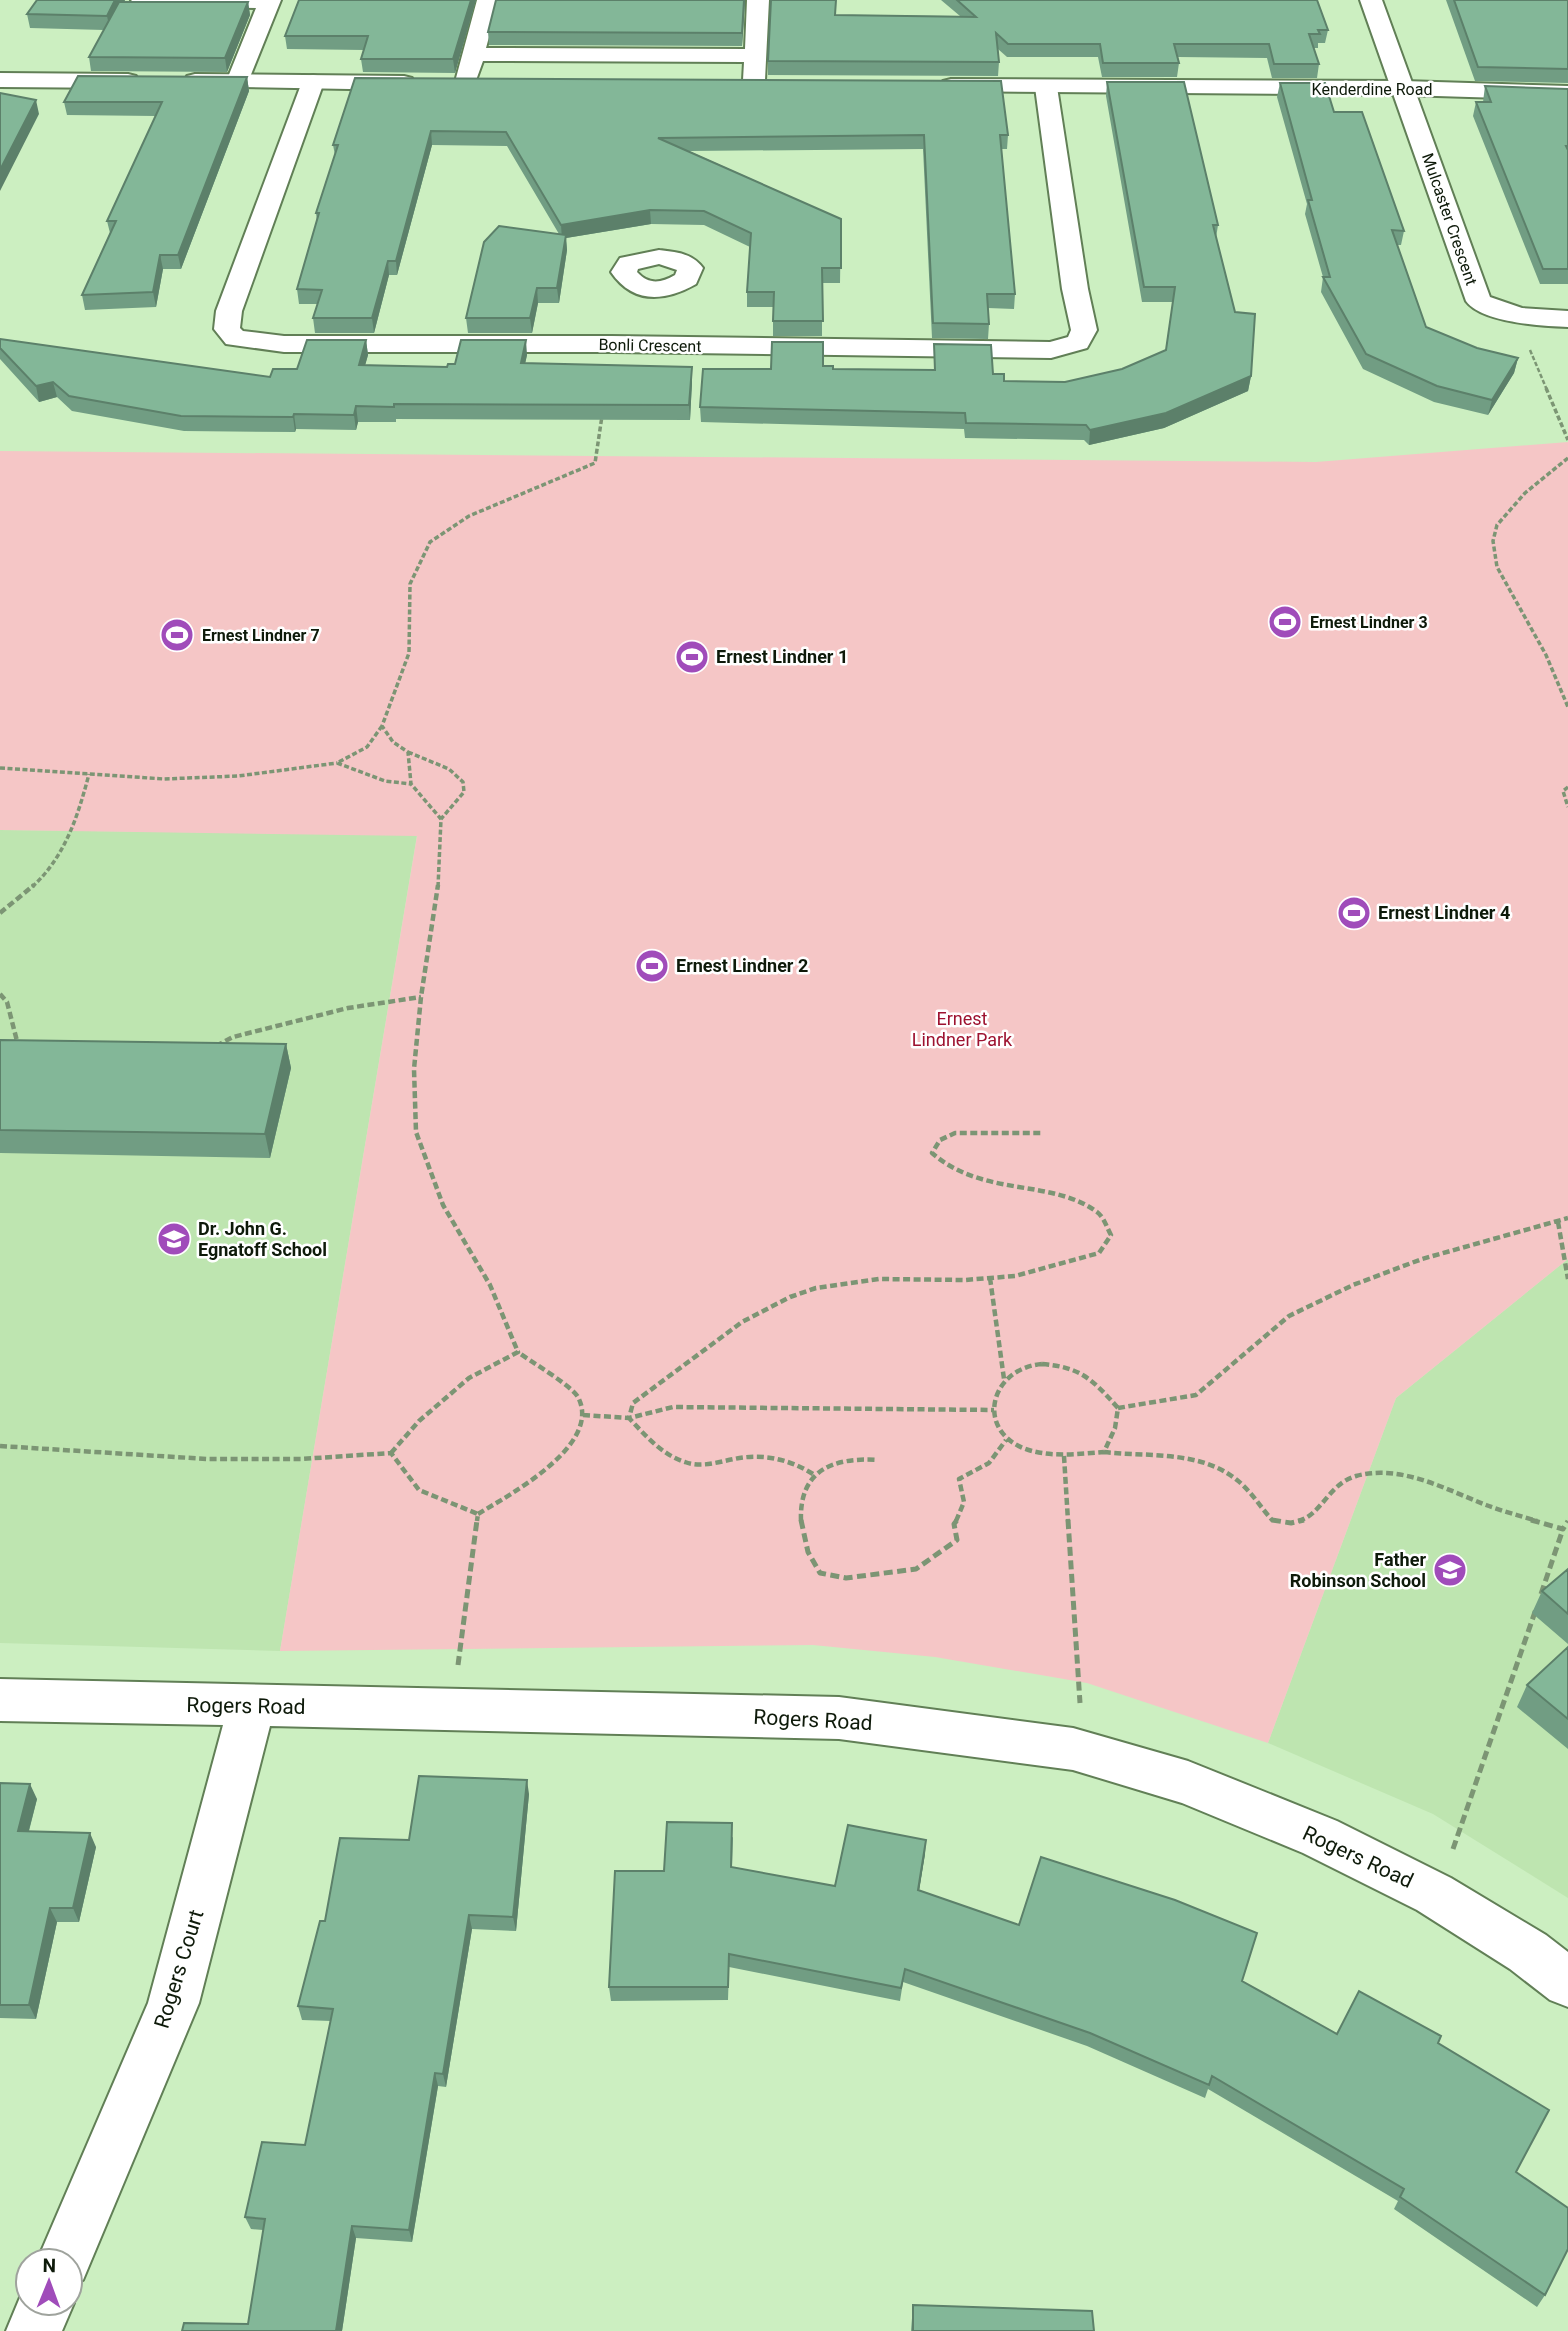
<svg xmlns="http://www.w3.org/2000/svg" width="1568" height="2331" font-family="Roboto,sans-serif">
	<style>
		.built { fill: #bee5b0 }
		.green { fill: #f5c6c6 }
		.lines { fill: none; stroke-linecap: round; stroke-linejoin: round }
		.street-casing { stroke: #617f56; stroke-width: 4 }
		.secondary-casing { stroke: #617f56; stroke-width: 4 }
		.path-far3 { stroke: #7c9574; stroke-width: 2.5; stroke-dasharray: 4.5 2; stroke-linecap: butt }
		.path-far2 { stroke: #7c9574; stroke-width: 3.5; stroke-dasharray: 5 2.5; stroke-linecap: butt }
		.path-far1 { stroke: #7c9574; stroke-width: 4.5; stroke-dasharray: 7 3.5; stroke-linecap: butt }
		.path { stroke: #7c9574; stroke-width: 5; stroke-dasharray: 9 4.5; stroke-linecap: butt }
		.street { fill: #fff; fill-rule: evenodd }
		.secondary { fill: #fff; fill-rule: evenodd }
		.wall { fill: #719d83 }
		.shaded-wall { fill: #5c806a }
		.building { fill: #83b798; stroke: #5c806a; stroke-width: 2 }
		.labels { text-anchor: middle; stroke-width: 5; stroke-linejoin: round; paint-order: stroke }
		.far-street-label { font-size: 16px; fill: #0e1a0a; stroke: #fff }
		.far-poi-label { font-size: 16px; font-weight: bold; fill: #0e1a0a; stroke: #fff; text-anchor: start }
		.poi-label { font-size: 18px; font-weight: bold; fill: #0e1a0a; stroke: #fff; text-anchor: start }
		.park-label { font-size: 18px; fill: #9d1230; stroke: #fff }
		.near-street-label { font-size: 21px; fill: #0e1a0a; stroke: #fff }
	</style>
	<rect width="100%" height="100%" fill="#ccefc1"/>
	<path class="built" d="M 0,830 L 417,835 L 280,1651 L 0,1643 Z
		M 1568,1259 L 1568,1898 L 1433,1814 L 1268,1743 L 1396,1398 Z"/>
	<path class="green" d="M 1568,442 L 1568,1259 L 1396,1398 L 1268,1743 L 1087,1683 L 935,1657 L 813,1645 L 280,1651 L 417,836 L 0,830 L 0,451 L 1316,462 Z"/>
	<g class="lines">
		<defs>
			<path id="street" d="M 131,0 L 281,0 L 248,82 L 245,87 L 229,87 L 226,82 L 256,8 L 142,6 L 135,4 Z
				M 477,0 L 499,0 L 486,48 L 745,49 L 747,0 L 769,0 L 765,80 L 762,85 L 746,85 L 743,80 L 744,62 L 483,61 L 475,83 L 459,83 L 456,78 Z
				M 1360,0 L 1382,0 L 1490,297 L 1522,308 L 1568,311 L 1568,327 C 1543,326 1482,323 1466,301 Z
				M 313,75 L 321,77 L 324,82 L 242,311 L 240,328 L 243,331 L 284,336 L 612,336 L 1050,342 L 1068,337 L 1071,330 L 1062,289 L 1035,87 L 1038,82 L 1054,82 L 1057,87 L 1088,289 L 1097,330 L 1087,348 L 1051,358 L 612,352 L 284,352 L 226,344 L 214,329 L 216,311 L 302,82 L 305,77 Z
				M 659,250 C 676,252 692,253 703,268 L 696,284 C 664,302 633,304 611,272 L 620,258 ZM 659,264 L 677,270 L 675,275 C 661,283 649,285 637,272 L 638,269 Z
				M 0,1679 L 839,1697 L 1073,1728 L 1188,1761 L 1337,1821 L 1451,1878 L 1546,1935 L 1568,1952 L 1568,2007 L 1550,2000 L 1510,1969 L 1417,1910 L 1303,1853 L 1182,1803 L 1073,1770 L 839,1739 L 270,1726 L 199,2003 L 83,2280 L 70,2286 L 70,2261 L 37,2261 L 148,2003 L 223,1725 L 0,1721 Z
				M 26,2283 L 28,2303 L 70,2303 L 70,2294 L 74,2303 L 62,2331 L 6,2331 Z"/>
			<path id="secondary" d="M 0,73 L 128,74 L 136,76 L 139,81 L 136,86 L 128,88 L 0,87 Z
				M 195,74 L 404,76 L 412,78 L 415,83 L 412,88 L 404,90 L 187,86 L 184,81 L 187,76 Z
				M 951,79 L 1404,81 L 1568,86 L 1568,100 L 1404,95 L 943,91 L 940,86 L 943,81 Z"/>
		</defs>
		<use href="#street" class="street-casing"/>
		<use href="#secondary" class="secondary-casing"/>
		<path class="path-far3" d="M 1530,350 L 1547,390"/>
		<path class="path-far2" d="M 1546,388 L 1568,440
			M 1568,458 L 1525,493 L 1497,525 L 1493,541 L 1497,567 L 1546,655 L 1568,707
			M 382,726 L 367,747 L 337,763 L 385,781 L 411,784
			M 408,752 L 449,769 L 463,782 L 464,792 L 441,819
			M 0,768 L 164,779 L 238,776 L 337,763
			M 1568,787 L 1563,791 L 1568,807
			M 32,887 C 65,857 78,816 89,774
			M 438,887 L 441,819 L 411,784 L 408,752 L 393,742 L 382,726 L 409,653 L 410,584 L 430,542 L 469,516 L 595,463 L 602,416"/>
		<path class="path-far1" d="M 0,913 L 34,885
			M 0,994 L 7,1002 L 18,1045
			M 216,1046 L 233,1037 L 348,1008 L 421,997
			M 1558,1222 L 1568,1279
			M 990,1278 L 1004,1379
			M 1042,1364 C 1081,1367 1093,1380 1118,1408 L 1115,1428 L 1104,1452 C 1078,1454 1048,1458 1023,1448 C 975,1428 991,1368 1042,1364 Z
			M 1118,1408 L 1196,1395 L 1289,1316 L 1353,1285 L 1422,1259 L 1568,1218
			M 583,1415 L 629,1418 L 673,1407 L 994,1410
			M 0,1446 L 207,1459 L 301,1459 L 391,1453 L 419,1490 L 478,1514 L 477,1521
			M 1104,1452 C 1148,1457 1200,1450 1237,1480 C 1251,1491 1261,1508 1273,1521
			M 391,1453 L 419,1421 L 469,1378 L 518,1352 L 490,1285 L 443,1205 L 416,1132 L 414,1069 L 421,997 L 438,885
			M 1064,1456 L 1068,1521
			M 813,1474 C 789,1459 762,1453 734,1459 C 718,1462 701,1468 685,1462 C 662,1455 645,1435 629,1418 L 633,1403 L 742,1322 L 790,1297 L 816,1288 L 879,1279 L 965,1280 L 1015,1276 L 1099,1253 L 1111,1235 C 1107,1228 1104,1217 1097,1212 C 1051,1178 984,1198 932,1153 L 940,1140 L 955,1133 L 1042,1133
			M 478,1514 C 509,1495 603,1445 578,1397 C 572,1386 530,1361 518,1352
			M 801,1521 C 799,1470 833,1457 878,1460
			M 956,1521 L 964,1502 L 959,1479 L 989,1463 L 1006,1440
			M 1298,1521 C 1322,1515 1328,1484 1356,1476 C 1401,1464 1445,1489 1486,1505 C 1502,1511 1520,1516 1537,1521"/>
		<path class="path" d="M 801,1520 L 808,1552 L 820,1573 L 846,1578 L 916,1569 L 957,1540 L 954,1524 L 957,1520
			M 1068,1520 L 1080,1703
			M 1272,1520 L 1291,1523 L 1304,1520
			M 1531,1520 L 1563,1529 L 1568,1521
			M 1541,1594 L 1563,1529
			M 458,1665 L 477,1520
			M 1453,1849 L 1536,1609"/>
		<use href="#street" class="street"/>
		<use href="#secondary" class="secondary"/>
	</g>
	<path class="wall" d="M 37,0 L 125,0 L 124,2 L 248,2 L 250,15 L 227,72 L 91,71 L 89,57 L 104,30 L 30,28 L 27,14 Z
		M 299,0 L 476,0 L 455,73 L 363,72 L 361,59 L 364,50 L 287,49 L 285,36 Z
		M 496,0 L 745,0 L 742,46 L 489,45 L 488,32 Z
		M 941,0 L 1317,0 L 1328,30 L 1325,43 L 1318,43 L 1318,48 L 1314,48 L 1319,64 L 1317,78 L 1272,78 L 1267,58 L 1178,57 L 1179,63 L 1177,77 L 1102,77 L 1098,57 L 1007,57 L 998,49 L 999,62 L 998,76 L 768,75 L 768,61 L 835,15 L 960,16 Z
		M 1446,0 L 1568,0 L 1568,83 L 1475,81 Z
		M 247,77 L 249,91 L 181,269 L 163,269 L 156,307 L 85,310 L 82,295 L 110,233 L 107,221 L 156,116 L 67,115 L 64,102 Z
		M 355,78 L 1008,135 L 1007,149 L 1001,149 L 1015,294 L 1014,309 L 988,308 L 989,324 L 988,339 L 932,338 L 923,149 L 689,151 L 841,219 L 840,283 L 822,283 L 822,336 L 773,336 L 773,307 L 747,307 L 747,292 L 750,247 L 704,225 L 651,224 L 566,238 L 567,250 L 559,303 L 538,303 L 532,333 L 468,333 L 466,318 L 559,234 L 507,146 L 432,145 L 397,275 L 389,275 L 374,333 L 315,333 L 313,318 L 318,304 L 299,304 L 297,289 L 317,221 L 316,213 L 335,155 L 333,145 Z
		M 1107,82 L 1218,225 L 1216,238 L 1251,376 L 1248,391 L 1164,428 L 1089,445 L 1084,440 L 965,438 L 964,429 L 701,422 L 700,407 L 771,369 L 823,366 L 833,369 L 934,370 L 934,344 L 993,374 L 1004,381 L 1065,382 L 1122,369 L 1166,350 L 1173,302 L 1142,302 L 1106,96 Z
		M 1280,83 L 1334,112 L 1404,231 L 1401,245 L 1397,245 L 1426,327 L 1477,348 L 1518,358 L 1514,373 L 1488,415 L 1434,402 L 1363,369 L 1321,292 L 1323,277 L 1305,214 L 1307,204 L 1277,97 Z
		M 1485,86 L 1568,89 L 1568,284 L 1540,284 L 1473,116 L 1476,102 L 1483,102 Z
		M 366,340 L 368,355 L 365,365 L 447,367 L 455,364 L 527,355 L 525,363 L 692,367 L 692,382 L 690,420 L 396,419 L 396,422 L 358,422 L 356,430 L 296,429 L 295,432 L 184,431 L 72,411 L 57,397 L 39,402 L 0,359 L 0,348 L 270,377 L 297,369 Z
		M 0,1040 L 286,1044 L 291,1068 L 270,1158 L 0,1153 Z
		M 1568,1569 L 1568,1644 L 1532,1613 L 1542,1591 Z
		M 1568,1647 L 1568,1749 L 1517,1707 L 1527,1685 Z
		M 0,1783 L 37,1799 L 29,1831 L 96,1847 L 79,1922 L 57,1922 L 36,2019 L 0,2018 Z
		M 529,1794 L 516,1931 L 472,1929 L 446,2087 L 438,2086 L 412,2242 L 356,2238 L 342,2331 L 182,2331 L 248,2324 L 263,2230 L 251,2229 L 245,2217 L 305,2145 L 331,2021 L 302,2020 L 298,2006 L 325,1921 Z
		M 733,1837 L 732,1867 L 835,1886 L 925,1854 L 919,1890 L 1019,1925 L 1242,1981 L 1337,2034 L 1438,2043 L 1516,2172 L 1545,2295 L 1537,2307 L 1394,2209 L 1398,2201 L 1208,2089 L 1205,2098 L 1087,2046 L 903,1982 L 900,2001 L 729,1967 L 728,2000 L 611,2001 L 609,1987 L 664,1871 Z
		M 913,2305 L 1094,2331 L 911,2331 Z"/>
	<path class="shaded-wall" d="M 115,0 L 125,0 L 110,30 L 107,16 Z
		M 471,0 L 476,0 L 455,73 L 453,59 Z
		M 744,0 L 745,0 L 742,46 L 742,33 Z
		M 248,2 L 250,15 L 227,72 L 225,58 Z
		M 247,77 L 249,91 L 181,269 L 178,255 Z
		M 36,100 L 39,114 L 0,191 L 0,170 Z
		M 431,131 L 432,145 L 397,275 L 396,261 Z
		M 650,210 L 651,224 L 566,238 L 567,250 L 559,303 L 557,288 L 562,239 L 561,225 Z
		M 160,255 L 163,269 L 156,307 L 153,292 Z
		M 388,261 L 389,275 L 374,333 L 372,318 Z
		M 537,288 L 538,303 L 532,333 L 530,318 Z
		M 366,340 L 368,355 L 361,380 L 359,365 Z
		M 526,340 L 527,355 L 522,378 L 521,363 Z
		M 1518,358 L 1514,373 L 1488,415 L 1492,400 Z
		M 692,367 L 692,382 L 690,420 L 689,405 Z
		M 1251,376 L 1248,391 L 1164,428 L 1089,445 L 1090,430 Z
		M 53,382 L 57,397 L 39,402 L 36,386 Z
		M 356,406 L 358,422 L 356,430 L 354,415 Z
		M 294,414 L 296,429 L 295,432 L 293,417 Z
		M 286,1044 L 291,1068 L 270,1158 L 265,1134 Z
		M 527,1780 L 529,1794 L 516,1931 L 513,1917 Z
		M 30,1784 L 37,1799 L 25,1845 L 18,1831 Z
		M 90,1833 L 96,1847 L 79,1922 L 73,1908 Z
		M 926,1840 L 925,1854 L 917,1904 L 918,1890 Z
		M 50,1908 L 57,1922 L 36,2019 L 29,2005 Z
		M 469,1915 L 472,1929 L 446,2087 L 443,2074 Z
		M 435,2073 L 438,2086 L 412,2242 L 409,2230 Z
		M 352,2226 L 356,2238 L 342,2331 L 336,2331 Z"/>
	<path class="building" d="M 37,0 L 115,0 L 107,16 L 27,14 Z
		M 299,0 L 471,0 L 453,59 L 361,59 L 368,36 L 285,36 Z
		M 496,0 L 744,0 L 742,33 L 488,32 Z
		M 771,0 L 836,0 L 835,15 L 976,17 L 957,0 L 1317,0 L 1328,30 L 1318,30 L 1320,34 L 1309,34 L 1319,64 L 1274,64 L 1269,44 L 1174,44 L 1179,63 L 1103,63 L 1100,44 L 1008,44 L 996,33 L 999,62 L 768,61 Z
		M 1454,0 L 1568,0 L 1568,69 L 1478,67 Z
		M 119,2 L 248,2 L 225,58 L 89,57 Z
		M 78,76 L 247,77 L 178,255 L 160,255 L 153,292 L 82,295 L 116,221 L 107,221 L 162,102 L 64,102 Z
		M 355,78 L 1001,81 L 1008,135 L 1000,135 L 1015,294 L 987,294 L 989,324 L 933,323 L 924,135 L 658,138 L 841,219 L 841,268 L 822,268 L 823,321 L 773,321 L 774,292 L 747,292 L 751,233 L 704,211 L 650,210 L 561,225 L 506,132 L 431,131 L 396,261 L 388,261 L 372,318 L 313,318 L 322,290 L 297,289 L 319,213 L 316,213 L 338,145 L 333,145 Z
		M 1107,82 L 1184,82 L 1218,225 L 1213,225 L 1235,312 L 1255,314 L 1251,376 L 1166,413 L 1090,430 L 1086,425 L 966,423 L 965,413 L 700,407 L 703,369 L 771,369 L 772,342 L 823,342 L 823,366 L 833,366 L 833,369 L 935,370 L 934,344 L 991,345 L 993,374 L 1004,374 L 1004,381 L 1065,382 L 1122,369 L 1166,350 L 1175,287 L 1144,287 Z
		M 1280,83 L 1325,83 L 1334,112 L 1362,112 L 1404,231 L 1392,230 L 1426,327 L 1477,348 L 1518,358 L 1492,400 L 1437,386 L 1366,354 L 1323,277 L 1330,277 L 1308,200 L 1312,200 Z
		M 1485,86 L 1568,89 L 1568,146 L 1566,146 L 1568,150 L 1568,269 L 1543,269 L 1476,102 L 1491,102 Z
		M 0,93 L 36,100 L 0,170 Z
		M 499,226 L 566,235 L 557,288 L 537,288 L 530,318 L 466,318 L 484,242 Z
		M 0,339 L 270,377 L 273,369 L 297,369 L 307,340 L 366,340 L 359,365 L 447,367 L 448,364 L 455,364 L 461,340 L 526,340 L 521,363 L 692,367 L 689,405 L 394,404 L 394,407 L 356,406 L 354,415 L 294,414 L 293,417 L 181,416 L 69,396 L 53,382 L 36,386 L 0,348 Z
		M 0,1040 L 286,1044 L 265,1134 L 0,1130 Z
		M 1568,1569 L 1568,1614 L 1542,1591 Z
		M 1568,1647 L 1568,1719 L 1527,1685 Z
		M 419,1776 L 527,1780 L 513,1917 L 469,1915 L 443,2074 L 435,2073 L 409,2230 L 352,2226 L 336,2331 L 182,2331 L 184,2323 L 248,2324 L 265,2219 L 245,2217 L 262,2142 L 305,2145 L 333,2009 L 298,2006 L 320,1921 L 325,1921 L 340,1838 L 409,1840 Z
		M 0,1783 L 30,1784 L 18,1831 L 90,1833 L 73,1908 L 50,1908 L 29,2005 L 0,2005 Z
		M 667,1822 L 732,1823 L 731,1867 L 835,1886 L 848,1825 L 926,1840 L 918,1890 L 1019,1925 L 1041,1857 L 1175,1900 L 1257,1933 L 1242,1981 L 1337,2034 L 1359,1991 L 1441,2036 L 1438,2043 L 1549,2110 L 1516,2172 L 1568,2208 L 1568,2249 L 1545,2295 L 1400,2197 L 1404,2189 L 1212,2076 L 1209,2085 L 1090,2033 L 905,1969 L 901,1988 L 729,1954 L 728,1987 L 609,1987 L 615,1871 L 664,1871 Z
		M 913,2305 L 1092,2311 L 1094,2331 L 913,2331 Z"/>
	<defs>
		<symbol id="stadium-disc" viewBox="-11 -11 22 22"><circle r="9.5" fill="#a04cba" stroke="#fff"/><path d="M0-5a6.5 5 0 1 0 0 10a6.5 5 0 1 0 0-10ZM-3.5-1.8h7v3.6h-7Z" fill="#fff"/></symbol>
		<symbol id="school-disc" viewBox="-11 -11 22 22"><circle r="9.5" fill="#a04cba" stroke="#fff"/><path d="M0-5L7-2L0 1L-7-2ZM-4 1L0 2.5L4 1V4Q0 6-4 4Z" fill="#fff"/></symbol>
	</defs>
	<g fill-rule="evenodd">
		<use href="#stadium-disc" x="1266" y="603" width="38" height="38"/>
		<use href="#stadium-disc" x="158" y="616" width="38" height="38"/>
		<use href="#stadium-disc" x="673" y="638" width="38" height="38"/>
		<use href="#stadium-disc" x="1335" y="894" width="38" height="38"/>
		<use href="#stadium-disc" x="633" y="947" width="38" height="38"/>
		<use href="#school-disc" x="155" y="1220" width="38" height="38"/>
		<use href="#school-disc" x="1431" y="1551" width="38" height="38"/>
	</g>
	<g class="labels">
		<g class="far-street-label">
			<text x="1372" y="95">Kenderdine Road</text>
			<text transform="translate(1450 219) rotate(71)" y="6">Mulcaster Crescent</text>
			<text transform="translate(650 345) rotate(1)" y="6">Bonli Crescent</text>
		</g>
		<g class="far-poi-label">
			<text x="1310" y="628">Ernest Lindner 3</text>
			<text x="202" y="641">Ernest Lindner 7</text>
		</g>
		<g class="poi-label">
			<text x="716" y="663">Ernest Lindner 1</text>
			<text x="1378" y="919">Ernest Lindner 4</text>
			<text x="676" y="972">Ernest Lindner 2</text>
			<text x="198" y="1235">Dr. John G.<tspan x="198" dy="21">Egnatoff School</tspan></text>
			<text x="1426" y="1566" text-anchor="end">Father<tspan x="1426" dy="21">Robinson School</tspan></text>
		</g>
		<g class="park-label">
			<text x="962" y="1025">Ernest<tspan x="962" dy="21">Lindner Park</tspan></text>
		</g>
		<g class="near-street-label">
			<text transform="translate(246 1706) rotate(1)" y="7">Rogers Road</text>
			<text transform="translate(813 1720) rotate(3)" y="7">Rogers Road</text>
			<text transform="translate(1358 1857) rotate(25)" y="7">Rogers Road</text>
			<text transform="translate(179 1969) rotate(-73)" y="7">Rogers Court</text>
		</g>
	</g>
	<g transform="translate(49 2282) rotate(1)"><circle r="33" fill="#ffffff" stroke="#9fa39d" stroke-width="2"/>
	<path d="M0-5L12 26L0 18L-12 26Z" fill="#a04cba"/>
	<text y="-10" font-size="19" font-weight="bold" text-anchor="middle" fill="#0e1a0a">N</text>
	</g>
</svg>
